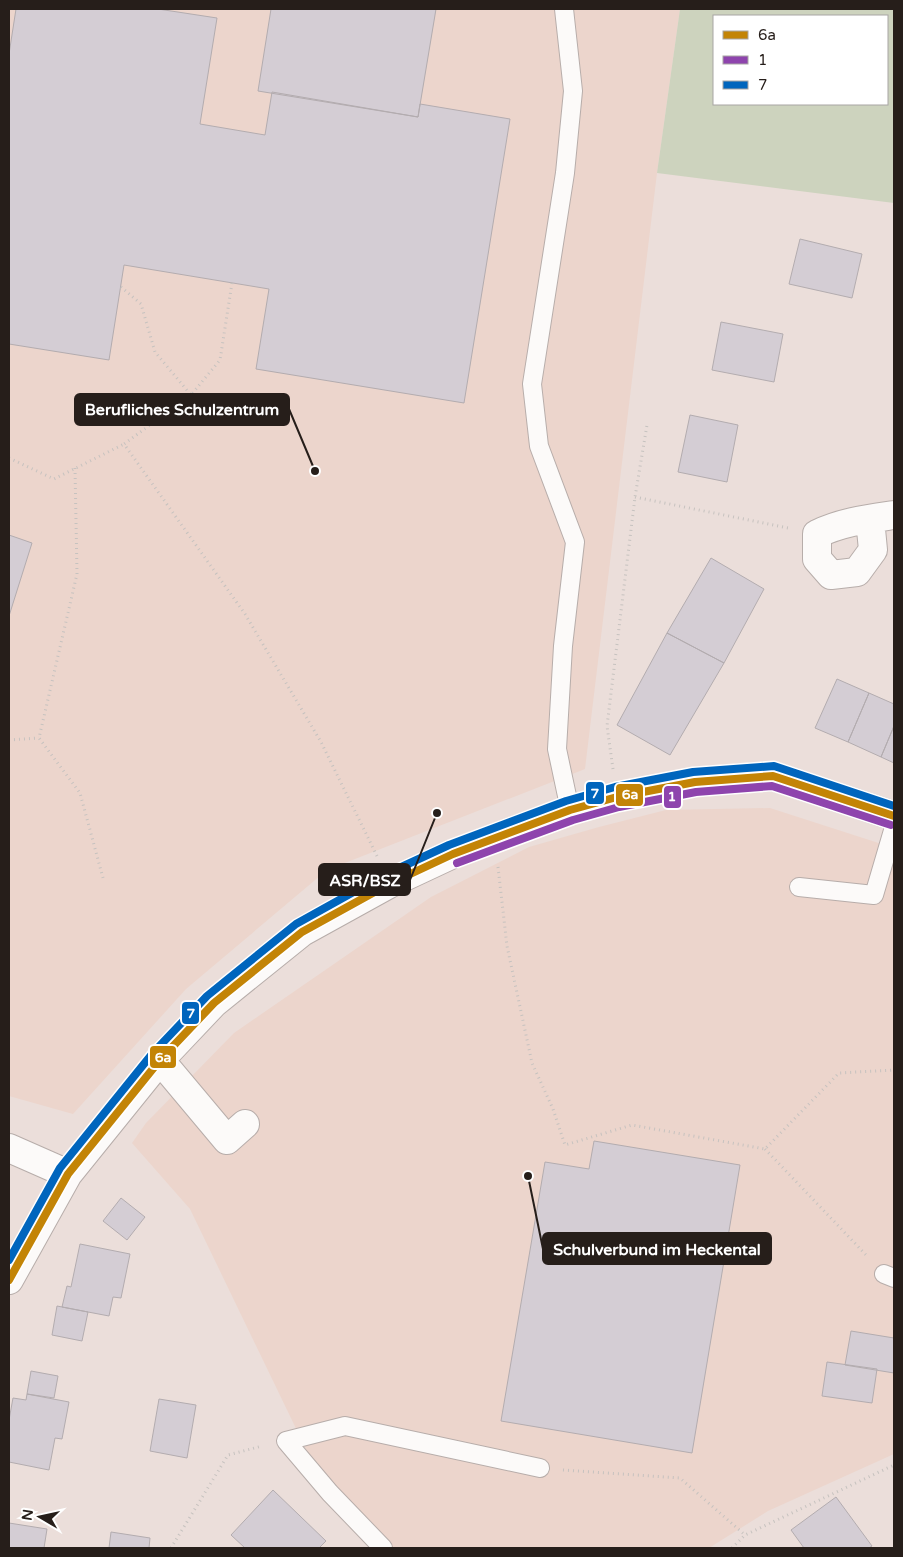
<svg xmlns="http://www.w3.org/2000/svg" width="903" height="1557" font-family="'Varela Round',sans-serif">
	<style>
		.built { fill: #ecd5cc }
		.green { fill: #cdd3be; fill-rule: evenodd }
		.building { fill: #d4cdd4; stroke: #b3acaf }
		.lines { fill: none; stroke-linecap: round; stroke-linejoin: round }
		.lane-casing { stroke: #b7adaa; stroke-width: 20 }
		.street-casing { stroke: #b7adaa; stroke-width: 30 }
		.path { stroke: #c6c2bf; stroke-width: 3; stroke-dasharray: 1 4; stroke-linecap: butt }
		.lane { stroke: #fcfaf9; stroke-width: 18 }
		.street { stroke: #fcfaf9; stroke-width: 28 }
		.bus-1-casing { stroke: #fff; stroke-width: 11 }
		.bus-2-casing { stroke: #fff; stroke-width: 11 }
		.bus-3-casing { stroke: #fff; stroke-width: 11 }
		.bus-1 { stroke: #c38406; stroke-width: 8 }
		.bus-2 { stroke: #8e44ad; stroke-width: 8 }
		.bus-3 { stroke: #0065bd; stroke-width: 8 }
		.leader { fill: none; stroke: #261e1a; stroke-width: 2 }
		.callout-dot { fill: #261e1a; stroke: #fff; stroke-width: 2 }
		.callout { fill: #261e1a; stroke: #261e1a; stroke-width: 2 }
		.callout-label { font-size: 16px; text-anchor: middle; font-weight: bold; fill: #fff }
		.line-badge { stroke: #fff; stroke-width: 2 }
		.badge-label { font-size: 14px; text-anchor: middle; font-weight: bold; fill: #fff }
	</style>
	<rect width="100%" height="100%" fill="#ebdeda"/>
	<path class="built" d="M 9,9 L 680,9 L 657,173 L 585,769 L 327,870 L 186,989 L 73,1114 L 9,1096 Z
		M 770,808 L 894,848 L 894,1454 L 768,1511 L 709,1548 L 388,1548 L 317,1472 L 190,1209 L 132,1143 L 146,1123 L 234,1033 L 431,897 L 529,847 L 599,827 L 666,810 Z"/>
	<path class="green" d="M 680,9 L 894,9 L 894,203 L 657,173 ZM 714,16 L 887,16 L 887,104 L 714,104 Z"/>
	<path class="building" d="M 16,9 L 158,9 L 217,18 L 200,124 L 265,135 L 272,92 L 418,117 L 420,104 L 510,119 L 464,403 L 256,369 L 269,289 L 124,265 L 109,360 L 9,344 L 9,54 Z
		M 271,9 L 436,9 L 418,117 L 258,91 Z
		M 800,239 L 862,254 L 852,298 L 789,284 Z
		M 721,322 L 783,334 L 774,382 L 712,370 Z
		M 690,415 L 738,425 L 727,482 L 678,472 Z
		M 9,535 L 32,543 L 9,616 Z
		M 711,558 L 764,589 L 724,663 L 667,633 Z
		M 667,633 L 724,663 L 670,755 L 617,725 Z
		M 837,679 L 869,693 L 848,742 L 815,728 Z
		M 869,693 L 894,704 L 894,726 L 881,757 L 848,742 Z
		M 894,726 L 894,763 L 881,757 Z
		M 594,1141 L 740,1165 L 692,1453 L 501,1421 L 545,1162 L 589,1169 Z
		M 121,1198 L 145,1217 L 127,1240 L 103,1221 Z
		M 80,1244 L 130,1254 L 121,1298 L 113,1297 L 109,1316 L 62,1307 L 67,1286 L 71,1287 Z
		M 57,1306 L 88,1312 L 82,1341 L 52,1335 Z
		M 851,1331 L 894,1338 L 894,1373 L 845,1365 Z
		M 827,1362 L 877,1369 L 872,1403 L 822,1396 Z
		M 31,1371 L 58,1376 L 54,1398 L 27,1394 Z
		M 27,1394 L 69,1402 L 62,1439 L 55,1438 L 49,1470 L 9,1462 L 9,1420 L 13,1398 L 26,1400 Z
		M 159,1399 L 196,1405 L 187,1458 L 150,1451 Z
		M 273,1490 L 326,1541 L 319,1548 L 245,1548 L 231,1535 Z
		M 836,1497 L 872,1546 L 869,1548 L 804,1548 L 791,1530 Z
		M 9,1523 L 47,1529 L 44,1548 L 9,1548 Z
		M 111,1532 L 150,1538 L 149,1548 L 109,1548 Z"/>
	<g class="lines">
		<defs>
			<path id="lane" d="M 564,9 L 573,91 L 565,173 L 532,384 L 539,446 L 575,542 L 563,646 L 557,749 L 570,810
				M 799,887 L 874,895 L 894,827
				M 884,1274 L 894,1278
				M 383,1548 L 330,1493 L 286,1441 L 345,1426 L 540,1468"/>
			<path id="street" d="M 870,519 L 873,550 L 857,572 L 831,575 L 817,559 L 817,534 C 842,522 867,519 894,515
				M 160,1060 L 227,1140 L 245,1124
				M 9,1148 L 68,1174
				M 9,1280 L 68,1174 L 160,1060 L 214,1003 L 302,932 L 389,884 L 453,854 L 570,810 L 617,797 L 695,782 L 773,776 L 894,816"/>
		</defs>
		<use href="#lane" class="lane-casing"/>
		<use href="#street" class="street-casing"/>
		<path class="path" d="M 232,283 L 220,360 L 191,395 L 124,444 L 245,614 L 321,742 L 377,856
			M 121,287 L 141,304 L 155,352 L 191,395
			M 9,458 L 54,479 L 124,444
			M 75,468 L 77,574 L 39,738 L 80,793 L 103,878
			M 635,497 L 788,528
			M 9,740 L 39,738
			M 613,769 L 607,726 L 635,497 L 647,425
			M 498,867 L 507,946 L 532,1063 L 553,1109 L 565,1145 L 632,1125 L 765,1149 L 839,1073 L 894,1070
			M 765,1149 L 868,1257
			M 563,1470 L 680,1478 L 745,1535
			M 171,1548 L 228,1455 L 262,1446
			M 732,1548 L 745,1535 L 894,1465"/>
		<use href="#lane" class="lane"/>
		<use href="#street" class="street"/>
		<defs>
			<path id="bus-1" d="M 9,1280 L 68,1174 L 160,1060 L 214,1003 L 302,932 L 389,884 L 453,854 L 570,810 L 617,797 L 695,782 L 773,776 L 894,816"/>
			<path id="bus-2" d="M 457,863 L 573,820 L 619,807 L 696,792 L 772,786 L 891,825"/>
			<path id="bus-3" d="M 9,1260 L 60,1168 L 152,1054 L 207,996 L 296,924 L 384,875 L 449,845 L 566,801 L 615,787 L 693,772 L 774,766 L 894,806"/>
		</defs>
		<use href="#bus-1" class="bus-1-casing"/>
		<use href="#bus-2" class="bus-2-casing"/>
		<use href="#bus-3" class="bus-3-casing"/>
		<use href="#bus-1" class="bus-1"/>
		<use href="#bus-2" class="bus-2"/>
		<use href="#bus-3" class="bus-3"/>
	</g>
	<path class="leader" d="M315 471L289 409M437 813L410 880M528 1176L543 1249"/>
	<g class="callout-dot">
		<circle cx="315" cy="471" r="5"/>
		<circle cx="437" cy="813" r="5"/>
		<circle cx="528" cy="1176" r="5"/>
	</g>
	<g class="callout">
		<rect x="75" y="394" width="214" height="31" rx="5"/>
		<rect x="319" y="864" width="91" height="31" rx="5"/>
		<rect x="543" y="1233" width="228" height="31" rx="5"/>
	</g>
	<g class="callout-label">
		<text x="182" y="415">Berufliches Schulzentrum</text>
		<text x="365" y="886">ASR/BSZ</text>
		<text x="657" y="1255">Schulverbund im Heckental</text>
	</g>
	<g class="line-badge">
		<rect x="585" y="781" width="20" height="24" rx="5" fill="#0065bd"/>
		<rect x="615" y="783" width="29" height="24" rx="5" fill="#c38406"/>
		<rect x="663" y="785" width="19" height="24" rx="5" fill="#8e44ad"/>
		<rect x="181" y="1001" width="19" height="24" rx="5" fill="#0065bd"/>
		<rect x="149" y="1045" width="28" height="24" rx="5" fill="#c38406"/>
	</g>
	<g class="badge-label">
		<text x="595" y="798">7</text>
		<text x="630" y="799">6a</text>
		<text x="672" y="801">1</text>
		<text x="191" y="1018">7</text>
		<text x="163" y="1062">6a</text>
	</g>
	<rect width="903" height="1557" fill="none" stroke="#261e1a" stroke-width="20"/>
	<rect x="713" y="15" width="175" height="90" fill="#ffffff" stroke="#a8a5a3"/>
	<rect x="723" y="31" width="25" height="8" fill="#c38406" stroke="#a8a5a3"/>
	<text x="758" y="40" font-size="15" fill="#261e1a">6a</text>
	<rect x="723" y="56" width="25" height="8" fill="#8e44ad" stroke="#a8a5a3"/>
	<text x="758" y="65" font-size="15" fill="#261e1a">1</text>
	<rect x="723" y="81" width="25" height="8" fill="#0065bd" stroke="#a8a5a3"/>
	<text x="758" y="90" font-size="15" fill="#261e1a">7</text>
	<g transform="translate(40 1517) rotate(279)" stroke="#ffffff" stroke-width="4" paint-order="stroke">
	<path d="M0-4L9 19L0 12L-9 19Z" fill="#261e1a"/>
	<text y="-8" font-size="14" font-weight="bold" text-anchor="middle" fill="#261e1a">N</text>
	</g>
</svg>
